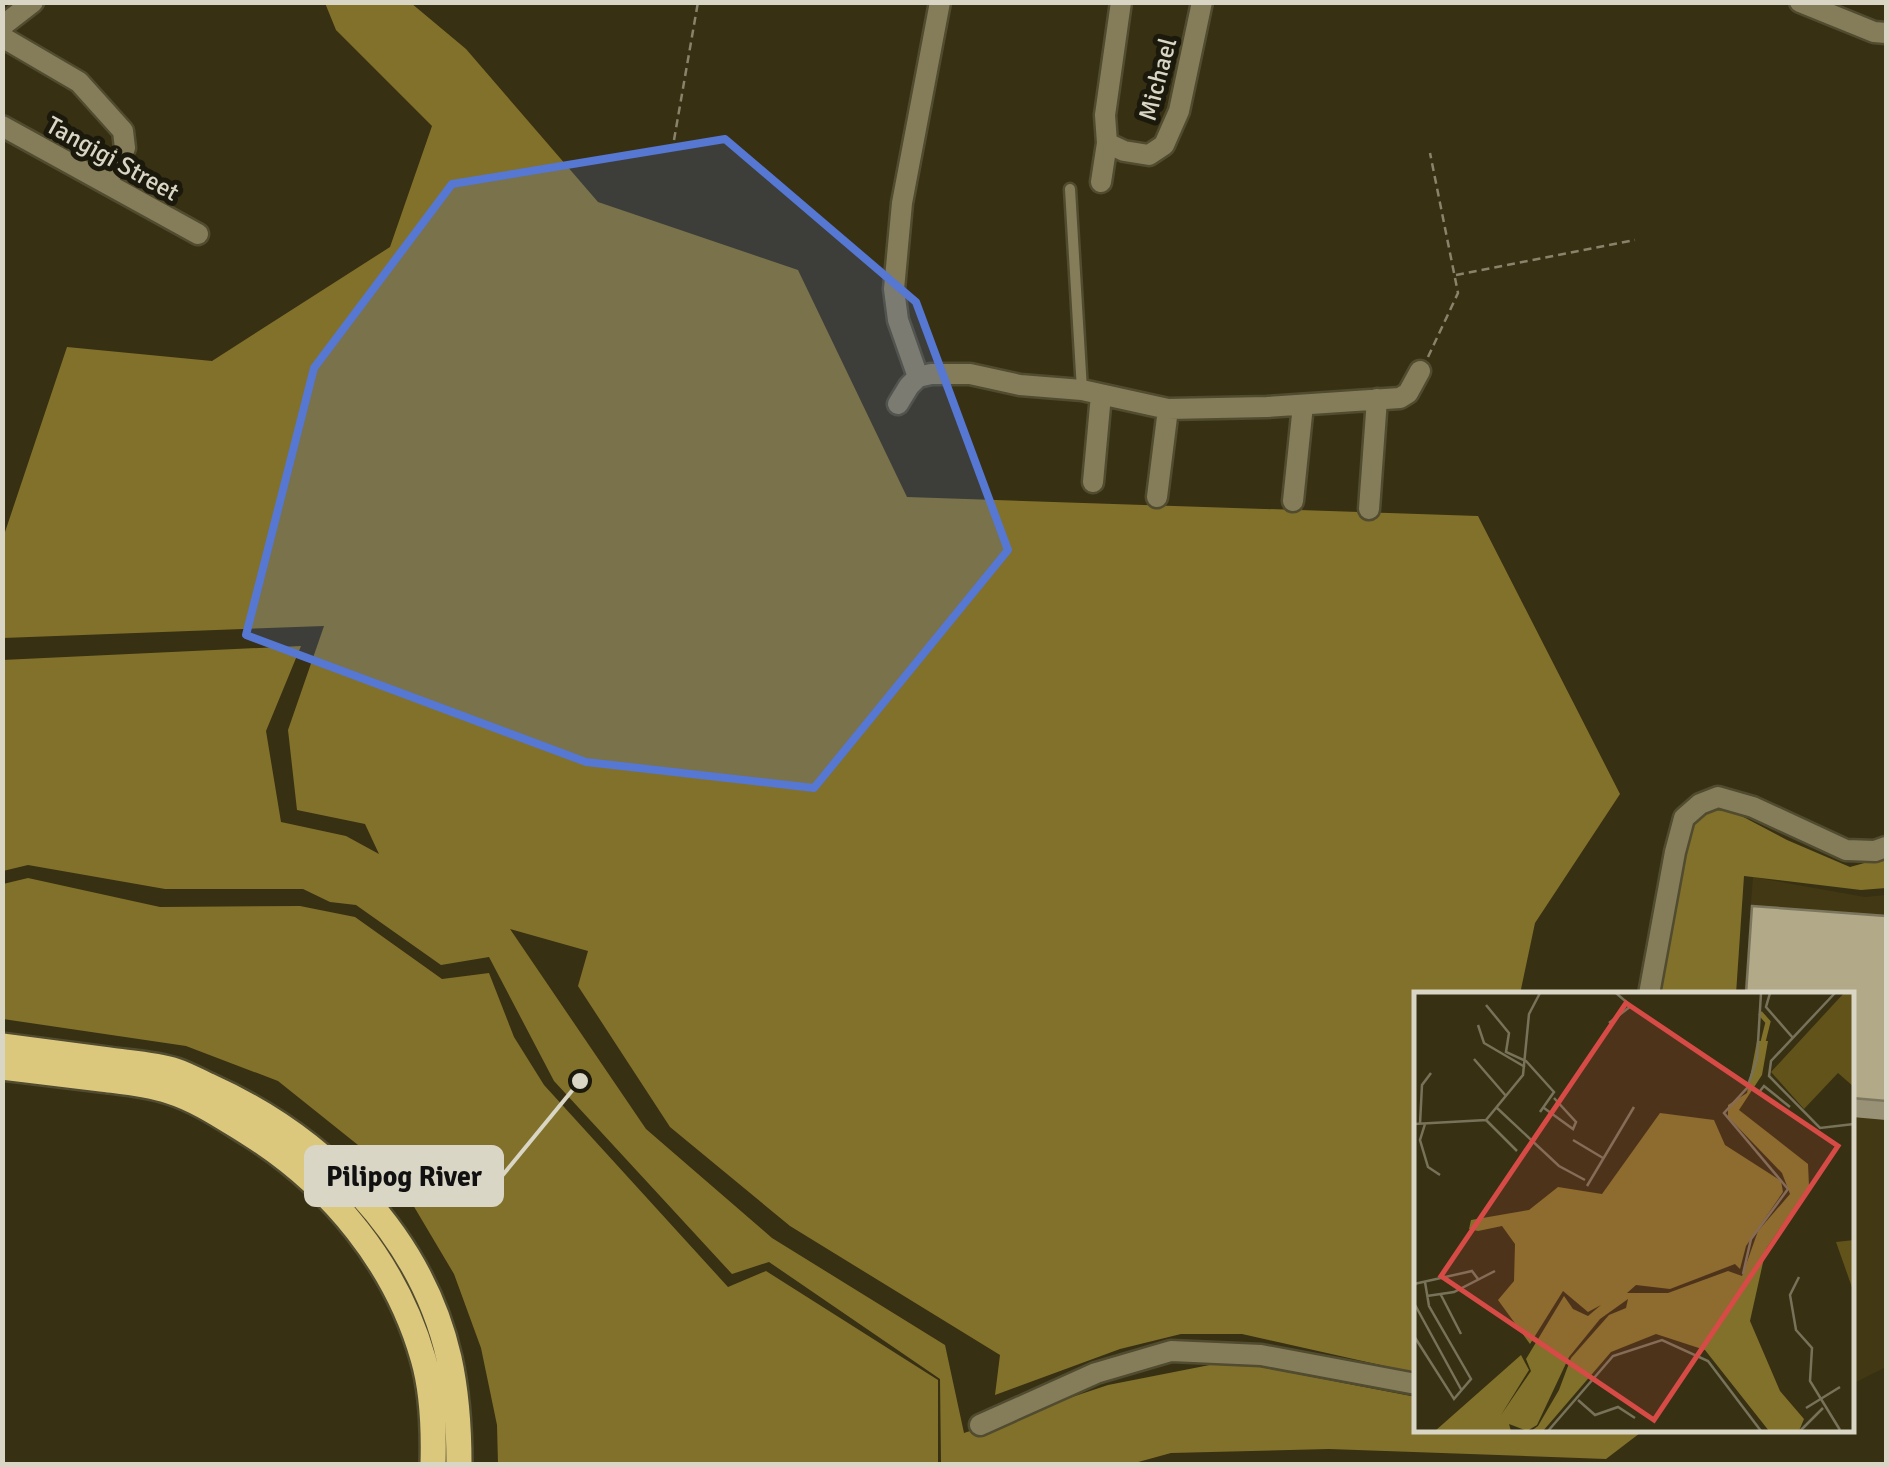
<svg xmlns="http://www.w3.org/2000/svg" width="1889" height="1467" font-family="Signika,sans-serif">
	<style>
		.built { fill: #423813 }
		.water { fill: #82712a }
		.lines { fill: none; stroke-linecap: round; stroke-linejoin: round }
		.service-casing { stroke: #514b2f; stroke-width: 15 }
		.minor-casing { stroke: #514b2f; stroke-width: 25 }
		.primary-casing { stroke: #514b2f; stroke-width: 30 }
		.path { stroke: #89836c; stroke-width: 2.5; stroke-dasharray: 8 5; stroke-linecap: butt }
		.service { stroke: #857c59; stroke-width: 10 }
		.minor { stroke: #857c59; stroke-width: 20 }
		.primary { stroke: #dbc87d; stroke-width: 25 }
		.wall { fill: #989175 }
		.building { fill: #b1a988; stroke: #7c765f; stroke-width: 2.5 }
		.marked { fill: #5677d2; fill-opacity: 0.2; stroke: #5677d2; stroke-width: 8; stroke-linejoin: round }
		.labels { text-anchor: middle; stroke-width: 10; stroke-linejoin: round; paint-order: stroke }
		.street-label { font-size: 25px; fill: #dad6c5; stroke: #1b180c }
		.inset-river { fill: none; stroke: #82712a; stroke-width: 5 }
		.inset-road { fill: none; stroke: #78725a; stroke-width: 2.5 }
		.view { fill: #d74b47; fill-opacity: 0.15; stroke: #d74b47; stroke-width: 5 }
		.inset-edge { fill: none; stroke: #dad6c5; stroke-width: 5 }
		.leader { fill: none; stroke: #dad6c5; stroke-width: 4 }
		.callout-dot { fill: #dad6c5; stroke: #1b180c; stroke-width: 4 }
		.callout { fill: #dad6c5; stroke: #dad6c5; stroke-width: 4 }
		.callout-label { font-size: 28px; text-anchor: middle; font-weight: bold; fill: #111 }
	</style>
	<rect width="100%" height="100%" fill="#373013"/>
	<path class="built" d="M 1753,877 L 1865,897 L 1886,895 L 1886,1367 L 1852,1384 L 1852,994 L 1744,994 Z"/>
	<path class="water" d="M 325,3 L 411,3 L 466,49 L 598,202 L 798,270 L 907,497 L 1478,516 L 1620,794 L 1535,923 L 1520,994 L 1416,994 L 1416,1373 L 1242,1334 L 1181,1334 L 1120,1349 L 995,1395 L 1000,1355 L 790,1226 L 670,1127 L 578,986 L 588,951 L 510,929 L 646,1129 L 772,1238 L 945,1345 L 964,1433 L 1108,1385 L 1230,1361 L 1416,1397 L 1416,1430 L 1644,1430 L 1606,1459 L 1329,1449 L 1171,1453 L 1131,1464 L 941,1464 L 940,1379 L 769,1262 L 732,1274 L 554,1081 L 489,957 L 441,965 L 356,905 L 330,902 L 303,889 L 165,889 L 28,865 L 3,871 L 2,660 L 301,646 L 266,731 L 281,822 L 346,836 L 379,854 L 365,824 L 297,810 L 288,730 L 324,626 L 3,638 L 2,541 L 67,347 L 212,361 L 390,247 L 432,126 L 336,30 Z
		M 1711,810 L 1732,811 L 1787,840 L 1850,867 L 1886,857 L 1886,888 L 1861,890 L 1744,876 L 1736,994 L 1652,994 L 1690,821 Z
		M 28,878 L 160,907 L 300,906 L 355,917 L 442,979 L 489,973 L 514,1037 L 544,1085 L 728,1287 L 766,1271 L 938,1380 L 938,1464 L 498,1464 L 497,1425 L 481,1348 L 454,1274 L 413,1205 L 358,1145 L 278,1081 L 186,1046 L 3,1019 L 3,884 Z"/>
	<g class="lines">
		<defs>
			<path id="service" d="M 1070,189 L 1082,390"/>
			<path id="minor" d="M 1121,2 L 1105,115 L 1107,143 L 1124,151 L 1149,155 L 1164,145 L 1179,111 L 1202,2
				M 1800,2 L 1874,32 L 1886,33
				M 2,26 L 33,2
				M 2,37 L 79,82 L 123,131 L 125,148 L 107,182
				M 2,126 L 198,234
				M 1101,182 L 1107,143
				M 918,377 L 898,320 L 894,289 L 902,203 L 940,2
				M 898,404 L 909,386 L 918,377 L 931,374 L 970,374 L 1020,385 L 1082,390 L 1168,409 L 1267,407 L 1400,398 L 1408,393 L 1420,371
				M 1093,482 L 1101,395
				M 1157,497 L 1168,409
				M 1293,501 L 1303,405
				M 1369,509 L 1377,399
				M 1649,994 L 1675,852 L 1684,818 L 1700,804 L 1718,797 L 1753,807 L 1846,850 L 1875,851 L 1886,847
				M 980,1425 L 1096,1373 L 1171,1351 L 1261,1355 L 1416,1384"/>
			<path id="primary" d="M 2,1046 C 38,1051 73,1055 109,1060 C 131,1063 155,1064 176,1071 C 188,1075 200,1082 211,1087 C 324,1138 421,1235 449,1358 C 457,1394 459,1428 459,1464
				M 2,1067 C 35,1071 68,1075 101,1079 C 124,1082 147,1084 169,1091 C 198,1100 224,1118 250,1134 C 332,1186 396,1264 423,1358 C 433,1392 434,1429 433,1464"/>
		</defs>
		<use href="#service" class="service-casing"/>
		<use href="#minor" class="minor-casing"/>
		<use href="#primary" class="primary-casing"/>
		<path class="path" d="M 674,140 L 698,2
			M 1456,275 L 1635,240
			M 1428,357 L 1458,293 L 1430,153"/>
		<use href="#service" class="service"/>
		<use href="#minor" class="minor"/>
		<use href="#primary" class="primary"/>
	</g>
	<path class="wall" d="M 1886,916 L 1886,1120 L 1852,1117 L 1852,994 Z"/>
	<path class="building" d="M 1752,906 L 1886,916 L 1886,1101 L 1852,1098 L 1852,994 L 1746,994 Z"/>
	<path class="marked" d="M 725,139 L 916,302 L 1008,550 L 814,788 L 586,762 L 246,635 L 314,368 L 452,184 Z"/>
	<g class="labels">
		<g class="street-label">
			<text transform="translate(1157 79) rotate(-75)" y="9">Michael</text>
			<text transform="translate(113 158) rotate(29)" y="9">Tangigi Street</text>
		</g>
	</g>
	<g transform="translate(1414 992)">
		<rect width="440" height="440" fill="#373013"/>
		<path d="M 430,1 L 440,1 L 440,95 L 424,81 L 390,117 L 357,80 ZM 440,248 L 440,301 L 422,250 Z" fill="#61531a"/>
		<path d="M 343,49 L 354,49 L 348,83 L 325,118 L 394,172 L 395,194 L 352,257 L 336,329 L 366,399 L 390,427 L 385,439 L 355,439 L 291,358 L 242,342 L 197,360 L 129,439 L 117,439 L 124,434 L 145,398 L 157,366 L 195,323 L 212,316 L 214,307 L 186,327 L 155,365 L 123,433 L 113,439 L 95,432 L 97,439 L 21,439 L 107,363 L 115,378 L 87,423 L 117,379 L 112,367 L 150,304 L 159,317 L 174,324 L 187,313 L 174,320 L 149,299 L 116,352 L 84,308 L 100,289 L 101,252 L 88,234 L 64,239 L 55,237 L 57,228 L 115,218 L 144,195 L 188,202 L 246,121 L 300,128 L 311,153 L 367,189 L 369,200 L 332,254 L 326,277 L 321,272 L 256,297 L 222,293 L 213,301 L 254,301 L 314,279 L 328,284 L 344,239 L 376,202 L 368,181 L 314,125 L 314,113 L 333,101 Z" fill="#82712a"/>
		<path class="inset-river" d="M 346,21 L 354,30 L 348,54"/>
		<path class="inset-road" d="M 356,1 L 352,15 L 379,46M 421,1 L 357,69 L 355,84 L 406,136 L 440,132M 72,13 L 95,41 L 92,60 L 112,69 L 140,100 L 126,120M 195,31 L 217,14 L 202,1M 64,33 L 70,51 L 111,75M 60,67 L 92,104M 346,99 L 350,94 L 376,115M 83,116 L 145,174 L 171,188M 130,116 L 159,137 L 162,130 L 140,106M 72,128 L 103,159M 0,132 L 72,128 L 109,83 L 115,22 L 126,1M 6,132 L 8,93 L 17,81M 11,132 L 6,148 L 14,175 L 26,183M 159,148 L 189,166M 173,194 L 220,115M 329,282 L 337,247 L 374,197 L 310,121 L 333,96 L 343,67 L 347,1M 385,285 L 376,303 L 382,338 L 398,356 L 396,389 L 426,438M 0,292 L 58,279 L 64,287M 27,303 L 47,342M 13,304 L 40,300 L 81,279M 0,311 L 48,399M 0,344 L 40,407 L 57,387 L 15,314 L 11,290M 164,408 L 181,423 L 204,415 L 221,426M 392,416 L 426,395M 134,439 L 199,364 L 248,348 L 294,369 L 347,439M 386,439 L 409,416"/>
		<path class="view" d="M 212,11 L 424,154 L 240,428 L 27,284 Z"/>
		<rect width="440" height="440" class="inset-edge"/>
	</g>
	<path class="leader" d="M580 1081L502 1176"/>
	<circle class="callout-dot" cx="580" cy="1081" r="10"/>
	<rect class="callout" x="306" y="1147" width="196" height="58" rx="10"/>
	<g class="callout-label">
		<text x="404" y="1186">Pilipog River</text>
	</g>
	<rect width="1889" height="1467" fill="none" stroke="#dad6c5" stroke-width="10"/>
</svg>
